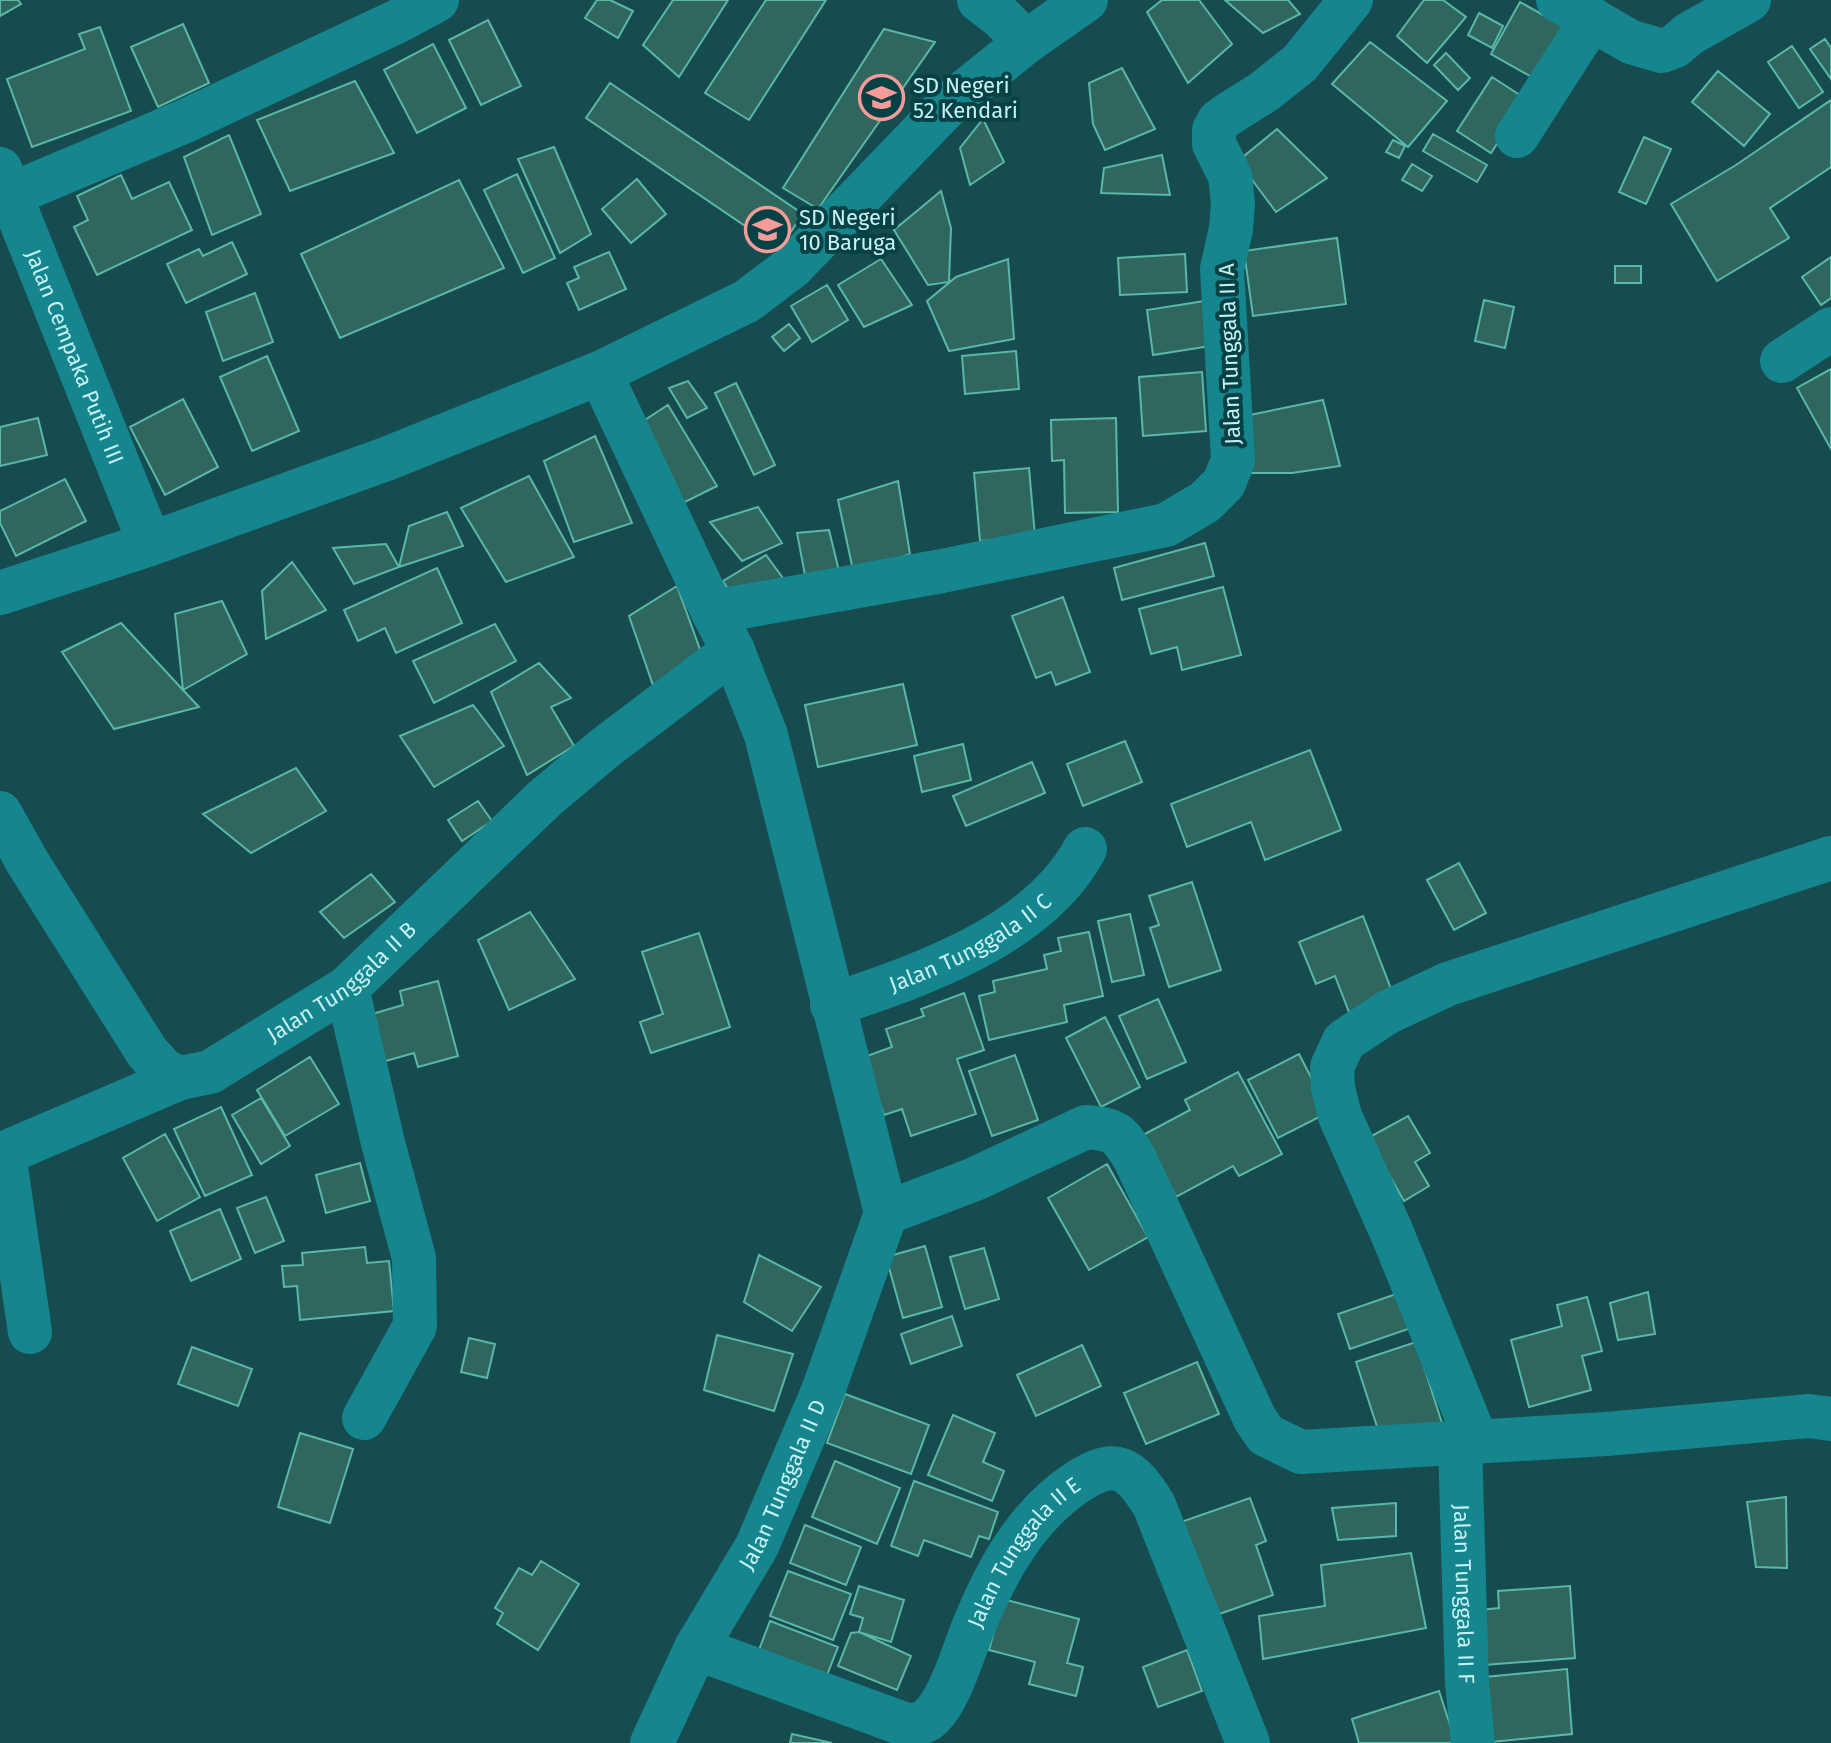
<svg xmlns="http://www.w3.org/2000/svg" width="1831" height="1743" font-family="'Fira Sans',sans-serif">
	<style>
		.building { fill: #2f665d; stroke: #5ab8a9; stroke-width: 2 }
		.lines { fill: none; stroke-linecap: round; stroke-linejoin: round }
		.minor { stroke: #16868e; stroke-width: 44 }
		.labels { text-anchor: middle; stroke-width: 8; stroke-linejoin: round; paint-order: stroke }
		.poi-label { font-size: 22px; fill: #c6f2f6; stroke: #064145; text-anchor: start }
		.street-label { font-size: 22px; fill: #c6f2f6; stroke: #064145 }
	</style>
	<rect width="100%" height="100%" fill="#164c4f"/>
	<path class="building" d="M 0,0 L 18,0 L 21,4 L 0,16 Z
		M 597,0 L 610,0 L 633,11 L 618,38 L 585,18 Z
		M 673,0 L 728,0 L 679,77 L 643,45 Z
		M 766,0 L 826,0 L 749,120 L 705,93 Z
		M 1162,0 L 1199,0 L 1232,44 L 1188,83 L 1147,12 Z
		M 1225,0 L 1288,0 L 1300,14 L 1263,33 Z
		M 1424,0 L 1443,0 L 1466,17 L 1427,63 L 1397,36 Z
		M 1520,2 L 1573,32 L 1544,84 L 1491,54 Z
		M 1479,13 L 1503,26 L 1492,48 L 1468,35 Z
		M 488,20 L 521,86 L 481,105 L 449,40 Z
		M 183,24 L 209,83 L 158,107 L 131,47 Z
		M 100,27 L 131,111 L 32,147 L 7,79 L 85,49 L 79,34 Z
		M 884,29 L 935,42 L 818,209 L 783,188 Z
		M 1825,39 L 1831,48 L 1831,79 L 1810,49 Z
		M 1370,42 L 1447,101 L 1408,147 L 1332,84 Z
		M 433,44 L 466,108 L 417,133 L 384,70 Z
		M 1792,46 L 1823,92 L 1799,108 L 1768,62 Z
		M 1446,53 L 1470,78 L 1458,90 L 1434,65 Z
		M 1122,68 L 1155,129 L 1105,150 L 1093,124 L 1089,83 Z
		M 1718,71 L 1770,114 L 1744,146 L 1692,102 Z
		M 1492,77 L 1526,99 L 1491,153 L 1457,131 Z
		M 355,81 L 394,153 L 290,191 L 257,120 Z
		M 610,83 L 803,214 L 779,249 L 586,118 Z
		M 1831,100 L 1831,167 L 1770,208 L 1789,238 L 1717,281 L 1671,204 L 1736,165 Z
		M 983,119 L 1004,162 L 970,185 L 960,148 Z
		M 1277,129 L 1327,178 L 1276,212 L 1238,161 Z
		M 1433,134 L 1487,165 L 1477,182 L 1423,151 Z
		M 229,135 L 261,214 L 212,235 L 184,157 Z
		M 1644,137 L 1671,149 L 1646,204 L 1619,192 Z
		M 1393,140 L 1405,146 L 1399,158 L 1386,152 Z
		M 554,147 L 591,234 L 560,253 L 518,159 Z
		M 1162,155 L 1170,195 L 1101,193 L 1104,168 Z
		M 1412,164 L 1432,176 L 1422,191 L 1402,180 Z
		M 517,174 L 555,258 L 523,273 L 484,190 Z
		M 121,175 L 132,199 L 169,182 L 192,230 L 97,275 L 74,227 L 88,220 L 77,196 Z
		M 637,179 L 666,214 L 631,243 L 602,209 Z
		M 459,180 L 504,268 L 340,338 L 301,254 Z
		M 941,191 L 951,228 L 949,282 L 928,285 L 894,230 Z
		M 1337,238 L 1346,304 L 1253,316 L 1244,251 Z
		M 232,242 L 247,274 L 186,303 L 167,264 L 199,249 L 203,256 Z
		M 609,252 L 626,289 L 579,310 L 567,283 L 579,278 L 574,267 Z
		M 1185,254 L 1187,292 L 1120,295 L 1118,258 Z
		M 1831,257 L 1831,298 L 1821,305 L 1802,277 Z
		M 881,259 L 912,305 L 864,327 L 838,285 Z
		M 1008,259 L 1014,339 L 949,351 L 927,301 L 956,277 Z
		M 1615,266 L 1641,266 L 1641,283 L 1615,283 Z
		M 827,285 L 848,320 L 812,342 L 791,306 Z
		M 255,293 L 273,342 L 223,361 L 206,312 Z
		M 1211,300 L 1217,345 L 1153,355 L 1147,310 Z
		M 1484,300 L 1514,307 L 1505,348 L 1475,341 Z
		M 789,324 L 800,338 L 784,351 L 772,337 Z
		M 1016,351 L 1019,389 L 965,394 L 962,356 Z
		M 267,356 L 299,431 L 252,451 L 220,377 Z
		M 1831,369 L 1831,449 L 1797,388 Z
		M 1202,372 L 1206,431 L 1143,436 L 1139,377 Z
		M 688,381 L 707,408 L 687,418 L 669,388 Z
		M 736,383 L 775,465 L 754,475 L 715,393 Z
		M 183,399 L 218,467 L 165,495 L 130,427 Z
		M 1323,400 L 1340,466 L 1292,473 L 1245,473 L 1235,418 Z
		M 668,405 L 717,486 L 679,505 L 634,427 Z
		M 38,418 L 47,455 L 0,466 L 0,427 Z
		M 1116,418 L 1118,512 L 1065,513 L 1064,460 L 1052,461 L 1051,420 Z
		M 595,436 L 632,523 L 574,542 L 544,461 Z
		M 1029,468 L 1035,536 L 980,541 L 974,473 Z
		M 529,476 L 574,557 L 506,582 L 461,508 Z
		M 65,479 L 86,521 L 16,556 L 0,523 L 0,511 Z
		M 898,481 L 910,554 L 854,575 L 838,500 Z
		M 758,507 L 782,543 L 742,561 L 710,522 Z
		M 447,512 L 463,546 L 399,567 L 409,526 Z
		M 829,530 L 840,575 L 807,586 L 797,533 Z
		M 1205,543 L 1214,576 L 1122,600 L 1114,568 Z
		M 386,544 L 399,567 L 354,584 L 333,548 Z
		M 766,555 L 791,589 L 735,602 L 723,581 Z
		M 292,562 L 326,610 L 266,639 L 262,591 Z
		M 437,568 L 462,623 L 396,653 L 385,628 L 358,641 L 344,610 Z
		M 677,586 L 705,663 L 655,691 L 629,616 Z
		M 1223,587 L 1241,655 L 1182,670 L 1177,647 L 1151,654 L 1139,609 Z
		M 1063,597 L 1090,672 L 1056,685 L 1051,672 L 1036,678 L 1012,616 Z
		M 222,601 L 247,654 L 183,690 L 175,614 Z
		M 121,623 L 183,690 L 199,707 L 114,729 L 62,652 Z
		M 495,624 L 516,661 L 434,703 L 413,661 Z
		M 539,663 L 571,698 L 551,707 L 574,746 L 527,775 L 491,692 Z
		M 903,684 L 917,745 L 818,767 L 805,705 Z
		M 473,705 L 504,746 L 434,787 L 400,736 Z
		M 1125,741 L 1142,782 L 1083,806 L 1067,764 Z
		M 963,744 L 971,780 L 922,792 L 914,756 Z
		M 1310,750 L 1341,830 L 1265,860 L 1251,822 L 1187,847 L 1171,804 Z
		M 1032,762 L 1045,793 L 966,826 L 953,796 Z
		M 296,768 L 326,811 L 251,853 L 203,814 Z
		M 478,801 L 492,821 L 462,841 L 448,820 Z
		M 1459,863 L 1486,913 L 1454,930 L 1427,880 Z
		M 371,874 L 395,902 L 344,938 L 320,912 Z
		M 1192,882 L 1221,970 L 1169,987 L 1150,928 L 1159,925 L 1149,896 Z
		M 530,912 L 575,979 L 509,1010 L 478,940 Z
		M 1130,914 L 1144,975 L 1112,982 L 1098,921 Z
		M 1363,916 L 1396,1002 L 1352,1020 L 1335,976 L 1316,984 L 1299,942 Z
		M 1089,932 L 1103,996 L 1064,1005 L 1067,1022 L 989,1040 L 979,996 L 995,992 L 993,981 L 1047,969 L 1044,955 L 1061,951 L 1058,938 Z
		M 699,933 L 730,1027 L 651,1053 L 640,1022 L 663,1014 L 642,952 Z
		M 438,981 L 458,1056 L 418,1067 L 414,1053 L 375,1064 L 362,1017 L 403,1005 L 400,991 Z
		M 964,993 L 984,1050 L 957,1059 L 976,1114 L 911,1136 L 902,1109 L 884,1115 L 864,1057 L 892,1047 L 886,1029 L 924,1016 L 921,1009 Z
		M 1158,999 L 1186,1062 L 1147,1079 L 1119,1016 Z
		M 1105,1017 L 1140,1087 L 1101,1107 L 1066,1038 Z
		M 1299,1054 L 1329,1112 L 1278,1138 L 1248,1080 Z
		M 1015,1055 L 1038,1120 L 992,1136 L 969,1071 Z
		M 310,1057 L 339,1104 L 285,1136 L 257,1090 Z
		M 1238,1072 L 1282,1154 L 1239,1176 L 1233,1166 L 1176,1197 L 1143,1135 L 1190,1110 L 1185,1100 Z
		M 261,1098 L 290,1146 L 261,1164 L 232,1115 Z
		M 221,1107 L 252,1175 L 205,1196 L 174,1129 Z
		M 1408,1116 L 1430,1153 L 1415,1162 L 1429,1186 L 1404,1201 L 1368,1138 Z
		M 165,1134 L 200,1197 L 157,1221 L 123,1158 Z
		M 360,1163 L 370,1201 L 326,1213 L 316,1175 Z
		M 1107,1164 L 1148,1237 L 1089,1270 L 1048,1198 Z
		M 266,1197 L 284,1241 L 255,1253 L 237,1208 Z
		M 220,1209 L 241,1259 L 191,1281 L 170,1231 Z
		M 925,1246 L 942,1307 L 903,1318 L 886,1257 Z
		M 365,1247 L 367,1263 L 389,1261 L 394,1311 L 300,1320 L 297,1286 L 284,1287 L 282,1266 L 303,1265 L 302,1253 Z
		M 984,1248 L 999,1299 L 965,1309 L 950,1257 Z
		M 759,1255 L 821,1287 L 792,1331 L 744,1302 Z
		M 1402,1292 L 1414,1327 L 1350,1349 L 1338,1314 Z
		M 1648,1292 L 1655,1334 L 1618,1340 L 1610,1303 Z
		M 1587,1297 L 1602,1351 L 1582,1356 L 1591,1390 L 1529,1407 L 1511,1340 L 1562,1326 L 1557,1305 Z
		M 952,1316 L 962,1346 L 911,1364 L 901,1334 Z
		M 717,1335 L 793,1354 L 774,1411 L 704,1390 Z
		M 469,1338 L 495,1344 L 487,1378 L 461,1372 Z
		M 1416,1342 L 1442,1423 L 1382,1442 L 1356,1362 Z
		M 1082,1345 L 1101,1386 L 1036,1416 L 1017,1375 Z
		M 192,1347 L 252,1369 L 238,1406 L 178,1384 Z
		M 1197,1362 L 1219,1414 L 1146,1444 L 1124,1393 Z
		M 845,1394 L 929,1425 L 911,1474 L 827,1443 Z
		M 953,1415 L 995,1433 L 983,1462 L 1004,1471 L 992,1501 L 928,1475 Z
		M 300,1433 L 353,1449 L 330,1523 L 278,1507 Z
		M 835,1461 L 900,1488 L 877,1544 L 812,1517 Z
		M 914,1481 L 998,1512 L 989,1539 L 979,1536 L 971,1557 L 924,1540 L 918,1556 L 891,1546 Z
		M 1786,1497 L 1787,1568 L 1756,1567 L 1747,1502 Z
		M 1250,1498 L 1266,1541 L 1256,1545 L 1273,1595 L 1211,1617 L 1178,1523 Z
		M 1396,1503 L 1396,1536 L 1338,1540 L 1332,1508 Z
		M 805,1525 L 861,1547 L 846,1585 L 790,1563 Z
		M 1411,1553 L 1426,1628 L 1263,1659 L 1259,1616 L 1325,1606 L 1321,1565 Z
		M 541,1561 L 579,1584 L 538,1650 L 497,1624 L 503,1613 L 495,1608 L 519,1568 L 532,1575 Z
		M 788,1571 L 851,1594 L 833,1640 L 770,1616 Z
		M 859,1586 L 904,1600 L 891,1642 L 859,1632 L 863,1618 L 850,1614 Z
		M 1570,1586 L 1575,1658 L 1484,1665 L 1480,1610 L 1499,1608 L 1498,1591 Z
		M 1003,1599 L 1079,1619 L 1067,1663 L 1083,1667 L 1076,1696 L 1029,1684 L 1035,1662 L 989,1650 Z
		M 770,1621 L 838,1647 L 825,1680 L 757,1655 Z
		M 859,1632 L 911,1656 L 897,1690 L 838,1666 L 851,1633 Z
		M 1187,1650 L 1202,1691 L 1158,1707 L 1143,1667 Z
		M 1567,1669 L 1572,1734 L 1481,1743 L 1475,1678 Z
		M 1439,1691 L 1456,1743 L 1359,1743 L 1352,1719 Z
		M 792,1734 L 832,1743 L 790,1743 Z"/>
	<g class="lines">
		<g class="minor">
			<path d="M 979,0 L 1001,17 L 1026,42"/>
			<path d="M 1351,0 L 1300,63 L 1265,91 L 1227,115 L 1219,121 L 1214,130 L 1214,144 L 1230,176 L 1233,204 L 1231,229 L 1222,269 L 1233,460 L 1224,483 L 1205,502 L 1166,525 L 942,571 L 713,612 L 733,651 L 766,735 L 886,1213 L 975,1179 L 1086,1127 C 1116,1129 1120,1134 1135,1159 L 1255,1419 L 1266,1435 L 1301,1452 L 1606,1434 L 1809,1416 L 1831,1419"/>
			<path d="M 1558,0 L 1631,42 L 1662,51 L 1675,46 L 1689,34 L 1749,0"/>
			<path d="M 1517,136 L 1592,19"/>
			<path id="s1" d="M 0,169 L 150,544"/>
			<path d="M 10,195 L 183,122 L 396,22 L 437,0"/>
			<path d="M 1782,361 L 1831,329"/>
			<path d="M 600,373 L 713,612"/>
			<path d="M 0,593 L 150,544 L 386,459 L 600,373 L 747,301 L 792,267 L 948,105 L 1026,42 L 1086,0"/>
			<path id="s2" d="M 0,813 L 28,863 L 147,1052 L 164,1071 L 180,1078 L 210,1072 L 347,988 L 544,799 L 606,747 L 733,651"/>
			<path d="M 347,988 L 383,1143 L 414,1258 L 415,1326 L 364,1418"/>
			<path id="s3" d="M 832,1005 C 921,975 1038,936 1085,849"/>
			<path d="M 4,1154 L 30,1332"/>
			<path d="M 0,1155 L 180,1078"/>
			<path d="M 1477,1442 L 1392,1233 L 1340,1116 L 1333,1088 L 1332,1067 L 1344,1041 L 1388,1012 L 1448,984 L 1831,858"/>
			<path id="s4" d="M 1460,1444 L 1467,1683 L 1473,1743"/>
			<path id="s5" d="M 696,1648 L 909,1726 C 914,1725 923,1723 927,1720 C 948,1705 962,1656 971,1633 C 994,1575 1024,1518 1076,1483 C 1116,1456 1131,1468 1154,1505 L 1248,1743"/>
			<path id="s6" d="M 652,1743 L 696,1648 L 757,1546 L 823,1391 L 886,1213"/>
		</g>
	</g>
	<defs>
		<symbol id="school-ring" viewBox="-11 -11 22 22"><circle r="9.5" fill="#064145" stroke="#f59b98" stroke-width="1.5"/><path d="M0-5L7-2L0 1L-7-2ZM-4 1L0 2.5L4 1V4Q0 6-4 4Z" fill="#f59b98"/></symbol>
	</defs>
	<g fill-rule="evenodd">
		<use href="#school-ring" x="856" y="72" width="51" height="51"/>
		<use href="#school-ring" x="742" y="204" width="51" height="51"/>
	</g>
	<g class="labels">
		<g class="poi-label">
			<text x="913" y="93">SD Negeri<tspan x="913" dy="25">52 Kendari</tspan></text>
			<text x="799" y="225">SD Negeri<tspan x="799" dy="25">10 Baruga</tspan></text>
		</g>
		<g class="street-label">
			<text transform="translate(1229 354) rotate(-92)" y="8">Jalan Tunggala II A</text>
			<text dy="8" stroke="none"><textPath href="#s1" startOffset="202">Jalan Cempaka Putih III</textPath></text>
			<text dy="8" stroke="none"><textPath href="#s3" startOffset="152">Jalan Tunggala II C</textPath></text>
			<text dy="8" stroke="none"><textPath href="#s2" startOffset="514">Jalan Tunggala II B</textPath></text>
			<text dy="8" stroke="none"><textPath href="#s6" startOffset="290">Jalan Tunggala II D</textPath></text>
			<text dy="8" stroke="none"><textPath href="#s5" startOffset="442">Jalan Tunggala II E</textPath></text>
			<text dy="8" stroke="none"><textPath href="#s4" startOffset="150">Jalan Tunggala II F</textPath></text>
		</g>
	</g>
</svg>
